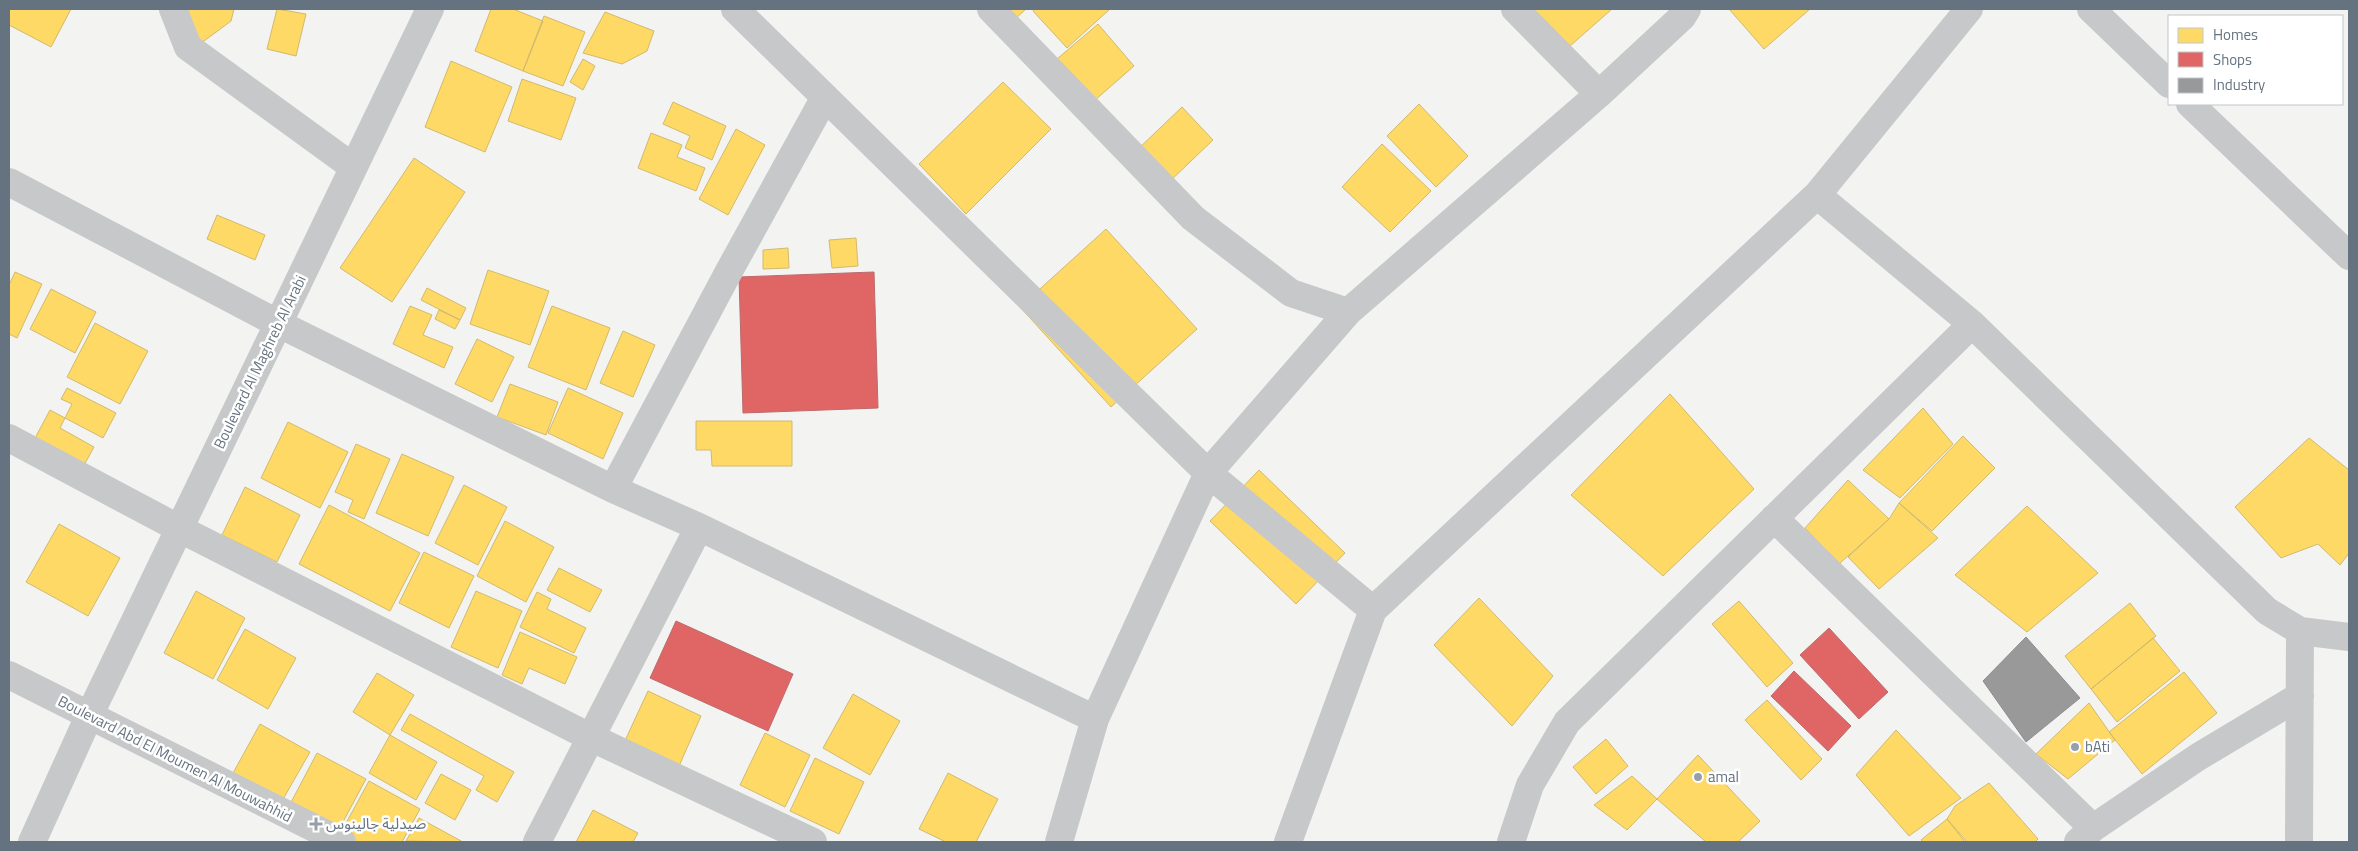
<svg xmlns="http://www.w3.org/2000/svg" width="2358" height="851" font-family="'Titillium Web','Noto Sans Arabic',sans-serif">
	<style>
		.homes { fill: #ffd966; stroke: #d1ba6e }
		.shops { fill: #e06666; stroke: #bb6a6e }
		.industry { fill: #999; stroke: #898e92 }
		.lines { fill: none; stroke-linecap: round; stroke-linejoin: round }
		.minor { stroke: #c7c8c9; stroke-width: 28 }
		.tertiary { stroke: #c7c8c9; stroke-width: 28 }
		.poi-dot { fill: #97a0a8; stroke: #fff; stroke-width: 2 }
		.labels { text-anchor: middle; stroke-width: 5; stroke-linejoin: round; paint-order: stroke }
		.street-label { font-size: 15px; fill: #657380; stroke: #fff }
		.poi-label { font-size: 15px; fill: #657380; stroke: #fff; text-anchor: start }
	</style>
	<rect width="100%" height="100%" fill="#f3f3f1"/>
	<path class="homes" d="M 9,9 L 71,9 L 51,47 L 9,25 Z
		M 185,9 L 234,9 L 231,21 L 196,47 Z
		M 277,9 L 306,14 L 296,56 L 267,49 Z
		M 491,9 L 513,9 L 543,21 L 523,71 L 475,51 Z
		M 1002,9 L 1026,9 L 1013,21 Z
		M 1035,9 L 1110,9 L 1067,48 L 1033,11 Z
		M 1532,9 L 1612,9 L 1570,46 Z
		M 1729,9 L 1810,9 L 1764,49 Z
		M 605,12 L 654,31 L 647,51 L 622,64 L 583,53 Z
		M 544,16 L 585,32 L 563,86 L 523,71 Z
		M 1098,24 L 1134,66 L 1086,108 L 1050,65 Z
		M 583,59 L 595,66 L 583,90 L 570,82 Z
		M 451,61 L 512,87 L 485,152 L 425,127 Z
		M 522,79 L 576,98 L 561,140 L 508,121 Z
		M 1003,82 L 1051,129 L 966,214 L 919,164 Z
		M 673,102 L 726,126 L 712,160 L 685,148 L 690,136 L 663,124 Z
		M 1419,104 L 1468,156 L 1436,187 L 1387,136 Z
		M 1182,107 L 1213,140 L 1167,184 L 1136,151 Z
		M 736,129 L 765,145 L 728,215 L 699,199 Z
		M 651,133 L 682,145 L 677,157 L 705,168 L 696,191 L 638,168 Z
		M 1382,144 L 1431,191 L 1390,232 L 1342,187 Z
		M 414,158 L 465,192 L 392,302 L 340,268 Z
		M 217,215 L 265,235 L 255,260 L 207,239 Z
		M 1106,229 L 1197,329 L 1111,407 L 1020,307 Z
		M 856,238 L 858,266 L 832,268 L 829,240 Z
		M 788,248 L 789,268 L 763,269 L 763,250 Z
		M 488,270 L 549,291 L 530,345 L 470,324 Z
		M 15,272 L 42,284 L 17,338 L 9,334 L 9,285 Z
		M 427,288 L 466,308 L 460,320 L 421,300 Z
		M 51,289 L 96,312 L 75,353 L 30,329 Z
		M 410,306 L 432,315 L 423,335 L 453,347 L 444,368 L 393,344 Z
		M 552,306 L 610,328 L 586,390 L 528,367 Z
		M 439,310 L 460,320 L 455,329 L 435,319 Z
		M 95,323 L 148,351 L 120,404 L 67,377 Z
		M 623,331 L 655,345 L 633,397 L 600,383 Z
		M 477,339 L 514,357 L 492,402 L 455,384 Z
		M 510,384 L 558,402 L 546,435 L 497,417 Z
		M 67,388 L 116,413 L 103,438 L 65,418 L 72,404 L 61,399 Z
		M 568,388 L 623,413 L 603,459 L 548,433 Z
		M 1670,394 L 1754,489 L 1663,576 L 1571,495 Z
		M 1923,408 L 1953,444 L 1900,498 L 1863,470 Z
		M 50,410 L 65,418 L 60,428 L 94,447 L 83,467 L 34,440 Z
		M 696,421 L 792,421 L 792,466 L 712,466 L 711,450 L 696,450 Z
		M 288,422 L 348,452 L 320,508 L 261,478 Z
		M 1963,436 L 1995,468 L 1932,531 L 1899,503 Z
		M 2309,438 L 2349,470 L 2349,553 L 2340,565 L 2318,544 L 2281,558 L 2235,507 Z
		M 356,444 L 390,459 L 364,519 L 348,512 L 353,500 L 335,492 Z
		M 402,454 L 454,477 L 428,536 L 376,513 Z
		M 1259,470 L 1345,553 L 1296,604 L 1210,521 Z
		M 1848,480 L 1889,519 L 1839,564 L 1805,528 Z
		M 464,485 L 507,507 L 478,565 L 435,543 Z
		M 245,487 L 300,515 L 277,562 L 222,535 Z
		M 1899,503 L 1938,538 L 1879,589 L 1848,557 L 1889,519 Z
		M 329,505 L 420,553 L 390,611 L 299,564 Z
		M 2027,506 L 2098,573 L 2027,632 L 1955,575 Z
		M 505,521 L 554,547 L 526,602 L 477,576 Z
		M 59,524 L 120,558 L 88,616 L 26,582 Z
		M 424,552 L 474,576 L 449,628 L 399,603 Z
		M 559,568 L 602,590 L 590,612 L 547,590 Z
		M 196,591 L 245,618 L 213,679 L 164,653 Z
		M 476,591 L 522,611 L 498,668 L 451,647 Z
		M 537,592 L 551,599 L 547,609 L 586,628 L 574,653 L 520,627 Z
		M 1479,598 L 1553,676 L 1512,726 L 1434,645 Z
		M 1739,601 L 1793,663 L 1767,687 L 1712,624 Z
		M 2130,603 L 2156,636 L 2091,689 L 2065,656 Z
		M 245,629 L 296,658 L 268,709 L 217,680 Z
		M 520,632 L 577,657 L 565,684 L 529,668 L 522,684 L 502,675 Z
		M 2153,638 L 2180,671 L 2117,722 L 2091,689 Z
		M 2184,672 L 2217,713 L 2142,774 L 2109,732 Z
		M 377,673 L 414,695 L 390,735 L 353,712 Z
		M 648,691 L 701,716 L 676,773 L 622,747 Z
		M 853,694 L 900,721 L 870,775 L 823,748 Z
		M 1767,700 L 1822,759 L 1801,780 L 1745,720 Z
		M 2089,703 L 2115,740 L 2068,779 L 2036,754 Z
		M 410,714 L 514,772 L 497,802 L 476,790 L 484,776 L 401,730 Z
		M 260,724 L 310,752 L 282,801 L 233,773 Z
		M 1896,730 L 1961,798 L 1909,836 L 1856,775 Z
		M 765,733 L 810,755 L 785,807 L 740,785 Z
		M 390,735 L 437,762 L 416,800 L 369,773 Z
		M 1606,739 L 1628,766 L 1596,794 L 1573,767 Z
		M 317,753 L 366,779 L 336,835 L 288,808 Z
		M 1698,755 L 1760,821 L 1738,842 L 1706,842 L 1657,799 Z
		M 815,758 L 864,782 L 839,834 L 790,811 Z
		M 948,773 L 998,799 L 976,842 L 946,842 L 919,829 Z
		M 441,774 L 471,790 L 455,820 L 425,803 Z
		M 1632,776 L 1657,799 L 1627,830 L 1594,805 Z
		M 369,781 L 420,809 L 402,842 L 355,842 L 340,834 Z
		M 1989,783 L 2038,839 L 2035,842 L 1967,842 L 1947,819 L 1955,806 Z
		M 593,810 L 638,833 L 633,842 L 576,842 Z
		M 419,818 L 463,842 L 406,841 Z
		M 1947,819 L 1965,842 L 1923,842 L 1921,840 Z"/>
	<path class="shops" d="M 874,272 L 878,408 L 743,413 L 739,277 Z
		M 676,621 L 793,674 L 768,731 L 650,678 Z
		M 1829,628 L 1888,692 L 1859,719 L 1800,655 Z
		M 1794,671 L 1851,726 L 1828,751 L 1771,696 Z"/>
	<path class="industry" d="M 2026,637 L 2080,698 L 2026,742 L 1983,681 Z"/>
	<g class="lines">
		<path class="minor" d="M 173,9 L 188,47 L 353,167
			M 735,9 L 1208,473 L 1373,610
			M 991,9 L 1193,218 L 1291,293 L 1348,312
			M 1515,9 L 1599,94
			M 2091,9 L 2169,84
			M 2190,104 L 2349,256
			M 9,182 L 279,324 L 613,489 L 699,527 L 1095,719 L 1059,842
			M 1817,195 L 1972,324 L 2267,611 L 2300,631 L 2349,637
			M 9,438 L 180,529 L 592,738 L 813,842
			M 613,489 L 728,273 L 825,97
			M 1774,518 L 2093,828
			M 1095,719 L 1208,473 L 1348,312 L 1599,94 L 1682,17 L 1687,9
			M 32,842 L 89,716 L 430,9
			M 537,842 L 699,527
			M 1288,842 L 1373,610 L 1817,195 L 1969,9
			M 1511,842 L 1530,785 L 1567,722 L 1972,324
			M 2078,842 L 2093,828 L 2198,757 L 2300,696
			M 2299,842 L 2300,631"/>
		<path class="tertiary" d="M 9,675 L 342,842"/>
	</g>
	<g class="poi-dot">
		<circle cx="2075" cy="747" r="5"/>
		<circle cx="1698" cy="777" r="5"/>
		<path d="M313.5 816.5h5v5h5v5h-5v5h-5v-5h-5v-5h5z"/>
	</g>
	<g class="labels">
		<g class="street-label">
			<text transform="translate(260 362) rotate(-64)" y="5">Boulevard Al Maghreb Al Arabi</text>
			<text transform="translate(175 759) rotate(27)" y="5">Boulevard Abd El Moumen Al Mouwahhid</text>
		</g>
		<g class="poi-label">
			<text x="2085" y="752">bAti</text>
			<text x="1708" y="782">amal</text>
			<text x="326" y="829">صيدلية جالينوس</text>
		</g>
	</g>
	<rect width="2358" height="851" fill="none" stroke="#657380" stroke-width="20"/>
	<rect x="2168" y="15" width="175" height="90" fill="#ffffff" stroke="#c1c7cc"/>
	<rect x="2178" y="28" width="25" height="15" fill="#ffd966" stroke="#c1c7cc"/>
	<text x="2213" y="40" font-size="15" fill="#657380">Homes</text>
	<rect x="2178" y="52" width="25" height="15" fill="#e06666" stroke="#c1c7cc"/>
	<text x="2213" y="65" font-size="15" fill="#657380">Shops</text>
	<rect x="2178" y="78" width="25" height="15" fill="#999999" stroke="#c1c7cc"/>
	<text x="2213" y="90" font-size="15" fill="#657380">Industry</text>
</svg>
